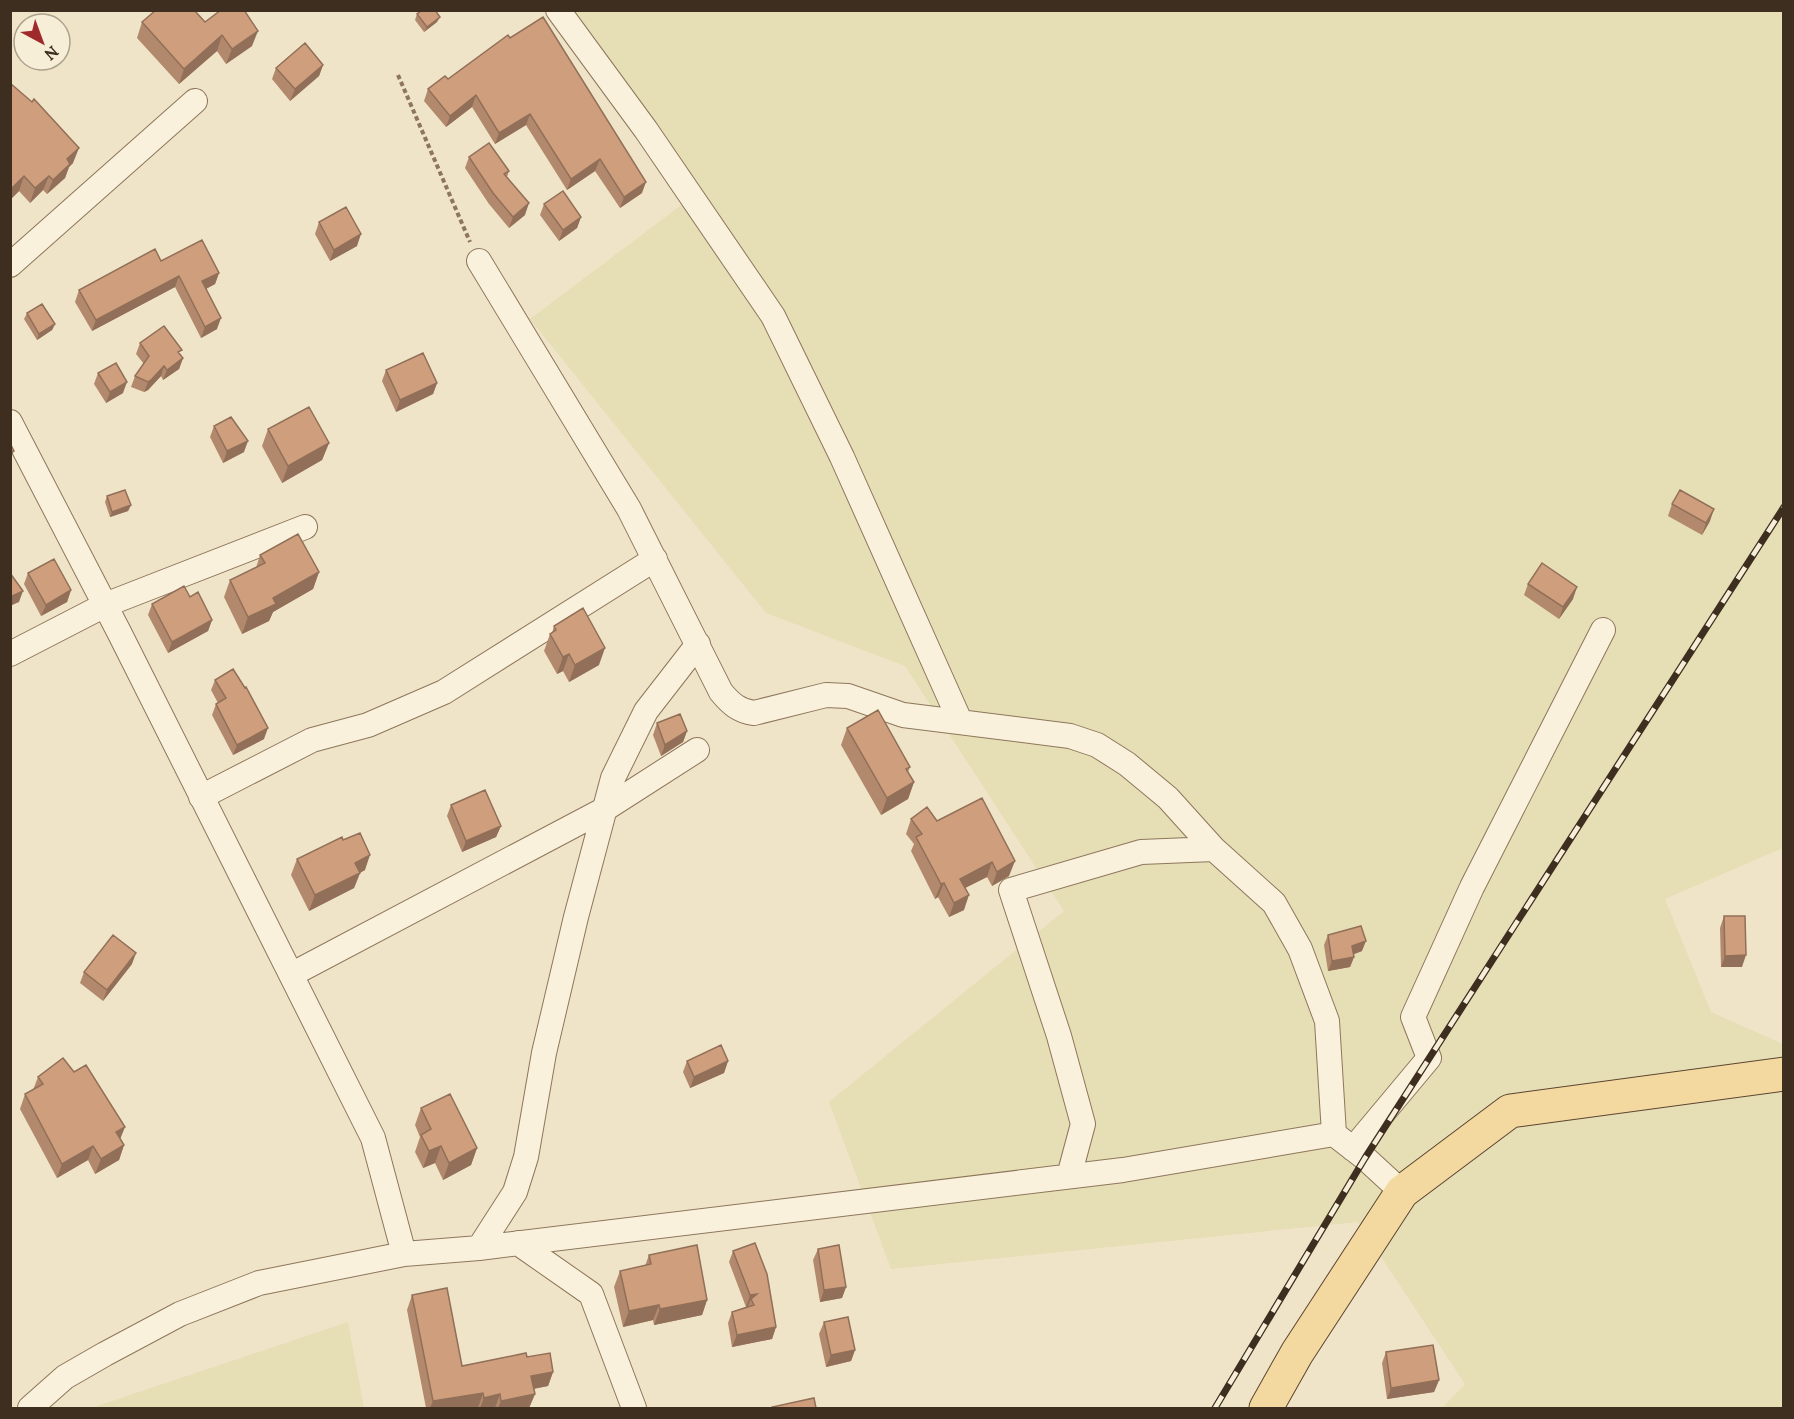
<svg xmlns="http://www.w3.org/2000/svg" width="1794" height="1419" font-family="Lora,serif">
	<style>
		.farmland { fill: #e6deb5 }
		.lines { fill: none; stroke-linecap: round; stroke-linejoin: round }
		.street-casing { stroke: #8d765c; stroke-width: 26 }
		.primary-casing { stroke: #5b4430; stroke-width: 35 }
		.path { stroke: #8d765c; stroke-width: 4; stroke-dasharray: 4.5 3; stroke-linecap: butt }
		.street { stroke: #faf1dc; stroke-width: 24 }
		.primary { stroke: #f3d9a0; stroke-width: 33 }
		.rail-casing { stroke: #3d2e20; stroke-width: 7 }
		.rail { stroke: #f7eed8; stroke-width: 4.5; stroke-dasharray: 14; stroke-linecap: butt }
		.wall { fill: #b2896c }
		.shaded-wall { fill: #916f58 }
		.building { fill: #cf9f7d; stroke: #916f58; stroke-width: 1.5 }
	</style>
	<rect width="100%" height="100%" fill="#f0e4c8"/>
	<path class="farmland" d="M 557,11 L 1783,11 L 1783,848 L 1665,899 L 1711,1012 L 1783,1044 L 1783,1408 L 1442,1408 L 1465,1384 L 1358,1222 L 891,1269 L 829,1102 L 1064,911 L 905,666 L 766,613 L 530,319 L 696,194 Z
		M 348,1322 L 364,1408 L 98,1408 L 97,1406 Z"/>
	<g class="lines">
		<defs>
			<path id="street" d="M 558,10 L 646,130 L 773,316 L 842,457 L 960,721
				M 479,261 L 629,509 L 721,692 C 731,704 739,711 754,713 L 826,695 L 848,696 L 903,715 L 1070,736 L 1097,745 L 1127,764 L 1168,798 L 1214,849 L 1274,903 L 1300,949 L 1327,1021 L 1334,1134
				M 10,265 L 195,101
				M 10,422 L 119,632 L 373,1138 L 404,1254
				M 10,654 L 105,605 L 305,527
				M 201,797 L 312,740 L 368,725 L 444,692 L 655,559
				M 302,969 L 605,809 L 697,750
				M 1353,1149 L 1429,1058 L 1413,1017 L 1472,887 L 1603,630
				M 1069,1176 L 1083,1124 L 1059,1036 L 1011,890 L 1141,852 L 1214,849
				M 518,1243 L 591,1294 L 634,1408
				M 479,1248 L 515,1192 L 526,1157 L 544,1053 L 576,917 L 613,778 L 646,711 L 698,644
				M 30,1408 L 65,1377 L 105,1354 L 180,1314 L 259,1283 L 404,1254 L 479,1248 L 1123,1170 L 1334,1134 L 1365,1158 L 1402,1192"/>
			<path id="primary" d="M 1266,1408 L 1297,1353 L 1402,1192 L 1510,1111 L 1784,1074"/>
		</defs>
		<use href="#street" class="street-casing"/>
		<use href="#primary" class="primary-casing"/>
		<path class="path" d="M 398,75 L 470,242"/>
		<use href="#street" class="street"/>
		<use href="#primary" class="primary"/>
		<defs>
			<path id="rail" d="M 1215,1408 L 1365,1158 L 1784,507"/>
		</defs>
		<use href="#rail" class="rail-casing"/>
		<use href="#rail" class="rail"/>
	</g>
	<path class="wall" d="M 422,10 L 436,10 L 435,11 L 437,22 L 424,32 L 415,20 L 417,14 Z
		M 142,22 L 205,22 L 252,46 L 226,64 L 217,51 L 179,84 L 137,38 Z
		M 508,35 L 642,193 L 620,208 L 595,171 L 567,190 L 526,125 L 495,144 L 472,107 L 446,127 L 424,101 L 428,89 L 448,79 Z
		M 323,65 L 319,76 L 290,101 L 272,79 L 276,68 Z
		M 10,83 L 73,163 L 69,167 L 65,178 L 47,194 L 43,190 L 30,203 L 19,191 L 10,200 Z
		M 469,157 L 509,171 L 507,177 L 525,215 L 509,228 L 489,204 L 465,168 Z
		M 544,204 L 581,217 L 577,228 L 559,241 L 540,215 Z
		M 319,222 L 357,246 L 330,261 L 315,234 Z
		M 161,261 L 219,273 L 215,284 L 206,289 L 217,329 L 201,338 L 175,287 L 92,331 L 75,302 L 79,290 Z
		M 27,313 L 55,324 L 52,330 L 37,340 L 24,319 Z
		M 140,343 L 180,354 L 183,358 L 179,369 L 163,380 L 161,376 L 148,390 L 144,392 L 131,387 L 135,376 L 144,364 L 136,354 Z
		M 386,370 L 437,383 L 433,394 L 396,412 L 382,381 Z
		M 98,373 L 123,393 L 106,403 L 94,384 Z
		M 214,426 L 244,452 L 223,463 L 210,437 Z
		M 268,429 L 329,443 L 322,460 L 282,483 L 262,446 Z
		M 107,496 L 131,505 L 128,511 L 110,517 L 105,502 Z
		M 1672,504 L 1710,521 L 1702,535 L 1668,516 Z
		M 260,555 L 319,572 L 313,589 L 273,612 L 269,621 L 242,634 L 224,597 L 230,580 L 256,568 Z
		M 28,573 L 71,590 L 67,602 L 41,616 L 24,584 Z
		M 1528,584 L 1573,599 L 1559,619 L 1524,595 Z
		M 190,597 L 212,620 L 208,631 L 168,653 L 148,615 L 152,604 Z
		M 554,626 L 599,665 L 569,682 L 563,671 L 557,674 L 544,651 L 550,634 L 552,633 Z
		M 215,680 L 264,739 L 233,755 L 212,715 L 216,704 L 218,703 L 211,690 Z
		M 657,723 L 687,731 L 683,742 L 661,756 L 653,735 Z
		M 847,728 L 910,767 L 908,772 L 914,782 L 908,799 L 881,815 L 841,745 Z
		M 451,805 L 501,826 L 496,837 L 462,852 L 447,816 Z
		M 911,819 L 937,821 L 1009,876 L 992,886 L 987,877 L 965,888 L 964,910 L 949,917 L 938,897 L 935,899 L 911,851 L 914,844 L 906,834 Z
		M 343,840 L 365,870 L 360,873 L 354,888 L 309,911 L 291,875 L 297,859 Z
		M 1724,916 L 1742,967 L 1721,967 L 1720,928 Z
		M 1328,935 L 1362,951 L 1354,954 L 1354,957 L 1350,967 L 1328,971 L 1324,945 Z
		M 132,964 L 103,1001 L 80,983 L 84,972 Z
		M 687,1061 L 728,1061 L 724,1073 L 690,1088 L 683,1072 Z
		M 38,1077 L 120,1139 L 124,1145 L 119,1160 L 95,1174 L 88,1160 L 57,1178 L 20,1109 L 25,1094 L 33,1090 Z
		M 421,1108 L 477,1148 L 471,1165 L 443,1180 L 435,1163 L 423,1168 L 415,1152 L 420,1137 L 415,1125 Z
		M 818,1249 L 846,1287 L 842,1298 L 820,1302 L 813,1260 Z
		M 733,1251 L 776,1327 L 772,1339 L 732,1347 L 728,1323 L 732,1312 L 748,1306 L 746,1307 L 729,1262 Z
		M 649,1255 L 707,1300 L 702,1315 L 654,1325 L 653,1320 L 623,1327 L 614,1287 L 620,1271 L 645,1266 Z
		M 412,1295 L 462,1366 L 527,1357 L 553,1372 L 548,1386 L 534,1389 L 535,1394 L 529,1408 L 426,1408 L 407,1310 Z
		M 824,1322 L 855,1350 L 851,1361 L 826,1367 L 819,1334 Z
		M 1386,1352 L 1439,1380 L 1434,1392 L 1387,1399 L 1382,1363 Z"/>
	<path class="shaded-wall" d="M 440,17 L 437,22 L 424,32 L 427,27 Z
		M 258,31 L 252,46 L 226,64 L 232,49 Z
		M 222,35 L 217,51 L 179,84 L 184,69 Z
		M 323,65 L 319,76 L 290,101 L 295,89 Z
		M 476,95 L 472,107 L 446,127 L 450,116 Z
		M 530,114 L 526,125 L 495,144 L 499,133 Z
		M 79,148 L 73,163 L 69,167 L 65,178 L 47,194 L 53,180 L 67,159 Z
		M 600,159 L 595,171 L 567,190 L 571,179 Z
		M 24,176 L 19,191 L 10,200 L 10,190 Z
		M 49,176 L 43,190 L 30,203 L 35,188 Z
		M 646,182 L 642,193 L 620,208 L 624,197 Z
		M 529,203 L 525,215 L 509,228 L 513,217 Z
		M 581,217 L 577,228 L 559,241 L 563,230 Z
		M 361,234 L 357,246 L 330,261 L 334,250 Z
		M 219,273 L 215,284 L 198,293 L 202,281 Z
		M 179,276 L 175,287 L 92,331 L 96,320 Z
		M 221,318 L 217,329 L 201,338 L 205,327 Z
		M 55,324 L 52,330 L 37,340 L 39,334 Z
		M 183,358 L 179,369 L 163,380 L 167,370 Z
		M 164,366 L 161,376 L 148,390 L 144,392 L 148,382 Z
		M 127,382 L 123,393 L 106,403 L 110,392 Z
		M 437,383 L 433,394 L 396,412 L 400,400 Z
		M 248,441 L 244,452 L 223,463 L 227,451 Z
		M 329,443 L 322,460 L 282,483 L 288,466 Z
		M 14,451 L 10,460 L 10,452 Z
		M 131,505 L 128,511 L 110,517 L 112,512 Z
		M 1714,509 L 1710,521 L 1702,535 L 1706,523 Z
		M 319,572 L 313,589 L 273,612 L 269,621 L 242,634 L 248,617 L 273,598 Z
		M 1577,587 L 1573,599 L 1559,619 L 1563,607 Z
		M 71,590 L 67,602 L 41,616 L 46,605 Z
		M 23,591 L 19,602 L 10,606 L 10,597 Z
		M 212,620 L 208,631 L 168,653 L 172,642 Z
		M 605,648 L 599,665 L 569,682 L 575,665 Z
		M 569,654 L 563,671 L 557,674 L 563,657 Z
		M 268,728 L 264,739 L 233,755 L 237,745 Z
		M 687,731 L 683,742 L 661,756 L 665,745 Z
		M 914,782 L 908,799 L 881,815 L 887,798 Z
		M 501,826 L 496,837 L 462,852 L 466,841 Z
		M 370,855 L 365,870 L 349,878 L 355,863 Z
		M 1015,861 L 1009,876 L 992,886 L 997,872 Z
		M 992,862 L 987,877 L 955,893 L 960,879 Z
		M 360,873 L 354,888 L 309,911 L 315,895 Z
		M 944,883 L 938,897 L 935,899 L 941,884 Z
		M 969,895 L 964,910 L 949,917 L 954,903 Z
		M 1366,941 L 1362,951 L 1349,956 L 1352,946 Z
		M 136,953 L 132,964 L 103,1001 L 107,990 Z
		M 1746,955 L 1742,967 L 1721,967 L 1725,956 Z
		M 1354,957 L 1350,967 L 1328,971 L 1332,961 Z
		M 728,1061 L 724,1073 L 690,1088 L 694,1077 Z
		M 125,1127 L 119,1142 L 116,1132 Z
		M 124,1145 L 119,1160 L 95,1174 L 101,1159 Z
		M 93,1146 L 88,1160 L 57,1178 L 62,1164 Z
		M 441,1146 L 435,1163 L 423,1168 L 429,1151 Z
		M 477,1148 L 471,1165 L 443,1180 L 449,1163 Z
		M 846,1287 L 842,1298 L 820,1302 L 824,1290 Z
		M 757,1294 L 751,1299 L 748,1306 L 746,1307 L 750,1295 Z
		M 707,1300 L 702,1315 L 654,1325 L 660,1309 Z
		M 659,1305 L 653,1320 L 623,1327 L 629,1311 Z
		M 776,1327 L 772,1339 L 732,1347 L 737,1335 Z
		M 855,1350 L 851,1361 L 826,1367 L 831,1355 Z
		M 553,1372 L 548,1386 L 526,1390 L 531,1376 Z
		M 1439,1380 L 1434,1392 L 1387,1399 L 1391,1388 Z
		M 483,1393 L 478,1408 L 430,1408 L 433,1401 Z
		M 500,1394 L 495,1408 L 480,1408 L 484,1398 Z
		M 535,1394 L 529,1408 L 498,1408 L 501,1401 Z"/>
	<path class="building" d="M 156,10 L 194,10 L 205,22 L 221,10 L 244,10 L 258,31 L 232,49 L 222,35 L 184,69 L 142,22 Z
		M 422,10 L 435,10 L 440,17 L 427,27 L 417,14 Z
		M 543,17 L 646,182 L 624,197 L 600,159 L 571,179 L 530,114 L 499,133 L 476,95 L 450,116 L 428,89 L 445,76 L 448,79 L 508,35 L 510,38 Z
		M 305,43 L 323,65 L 295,89 L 276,68 Z
		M 10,83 L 32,102 L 34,99 L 79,148 L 67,159 L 70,164 L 53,180 L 49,176 L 35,188 L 24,176 L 10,190 Z
		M 489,143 L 509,171 L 504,174 L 529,203 L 513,217 L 493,193 L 469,157 Z
		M 563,191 L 581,217 L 563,230 L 544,204 Z
		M 346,207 L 361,234 L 334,250 L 319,222 Z
		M 202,240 L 219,273 L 202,281 L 221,318 L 205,327 L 179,276 L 96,320 L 79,290 L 155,249 L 161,261 Z
		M 42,304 L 55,324 L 39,334 L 27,313 Z
		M 164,326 L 182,350 L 178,352 L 183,358 L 167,370 L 164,366 L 152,379 L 148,382 L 135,376 L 149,356 L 140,343 Z
		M 423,353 L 437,383 L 400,400 L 386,370 Z
		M 116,363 L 127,382 L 110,392 L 98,373 Z
		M 309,407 L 329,443 L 288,466 L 268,429 Z
		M 231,417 L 248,441 L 227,451 L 214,426 Z
		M 10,443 L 14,451 L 10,452 Z
		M 125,490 L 131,505 L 112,512 L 107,496 Z
		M 1680,490 L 1714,509 L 1706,523 L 1672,504 Z
		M 298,534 L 319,572 L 273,598 L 276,604 L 248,617 L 230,580 L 265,563 L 260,555 Z
		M 54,559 L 71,590 L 46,605 L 28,573 Z
		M 1542,563 L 1577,587 L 1563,607 L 1528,584 Z
		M 10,573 L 23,591 L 10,597 Z
		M 184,586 L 190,597 L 198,592 L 212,620 L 172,642 L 152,604 Z
		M 583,608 L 605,648 L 575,665 L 569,654 L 563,657 L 550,634 L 556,630 L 554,626 Z
		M 233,669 L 245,688 L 246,687 L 268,728 L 237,745 L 216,704 L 226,698 L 215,680 Z
		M 878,710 L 910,767 L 906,769 L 914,782 L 887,798 L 847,728 Z
		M 680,714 L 687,731 L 665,745 L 657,723 Z
		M 485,790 L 501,826 L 466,841 L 451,805 Z
		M 982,798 L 1015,861 L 997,872 L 992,862 L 960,879 L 969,895 L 954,903 L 944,883 L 941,884 L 932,867 L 916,837 L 922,834 L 911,819 L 927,807 L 937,821 Z
		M 360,833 L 370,855 L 355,863 L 360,873 L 315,895 L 297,859 L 342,837 L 343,840 Z
		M 1724,916 L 1745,916 L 1746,955 L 1725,956 Z
		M 1361,926 L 1366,941 L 1352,946 L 1354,957 L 1332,961 L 1328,935 Z
		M 113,935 L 136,953 L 107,990 L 84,972 Z
		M 721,1045 L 728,1061 L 694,1077 L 687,1061 Z
		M 63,1058 L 74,1072 L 86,1065 L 125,1127 L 116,1132 L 124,1145 L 101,1159 L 93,1146 L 62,1164 L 25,1094 L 43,1084 L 38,1077 Z
		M 450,1094 L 477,1148 L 449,1163 L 441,1146 L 429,1151 L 421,1135 L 431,1129 L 421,1108 Z
		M 755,1243 L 767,1274 L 776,1327 L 737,1335 L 732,1312 L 754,1305 L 751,1299 L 757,1294 L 750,1295 L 733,1251 Z
		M 697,1245 L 707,1300 L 660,1309 L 659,1305 L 629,1311 L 620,1271 L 651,1264 L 649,1255 Z
		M 839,1245 L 846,1287 L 824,1290 L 818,1249 Z
		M 447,1288 L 462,1366 L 526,1353 L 527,1357 L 550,1353 L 553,1372 L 531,1376 L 535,1394 L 501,1401 L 500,1394 L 484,1398 L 483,1393 L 433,1401 L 412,1295 Z
		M 848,1317 L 855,1350 L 831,1355 L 824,1322 Z
		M 1433,1345 L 1439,1380 L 1391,1388 L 1386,1352 Z
		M 814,1398 L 816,1408 L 772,1408 L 772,1407 Z"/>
	<rect width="1794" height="1419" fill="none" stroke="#3d2e20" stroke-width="24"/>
	<g transform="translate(42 42) rotate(139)"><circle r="28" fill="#f7eed8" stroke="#ada18e" stroke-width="1.5"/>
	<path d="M0-4.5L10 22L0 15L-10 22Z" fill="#9e2a2b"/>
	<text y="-9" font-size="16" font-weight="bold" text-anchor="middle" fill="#3d2e20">N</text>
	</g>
</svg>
